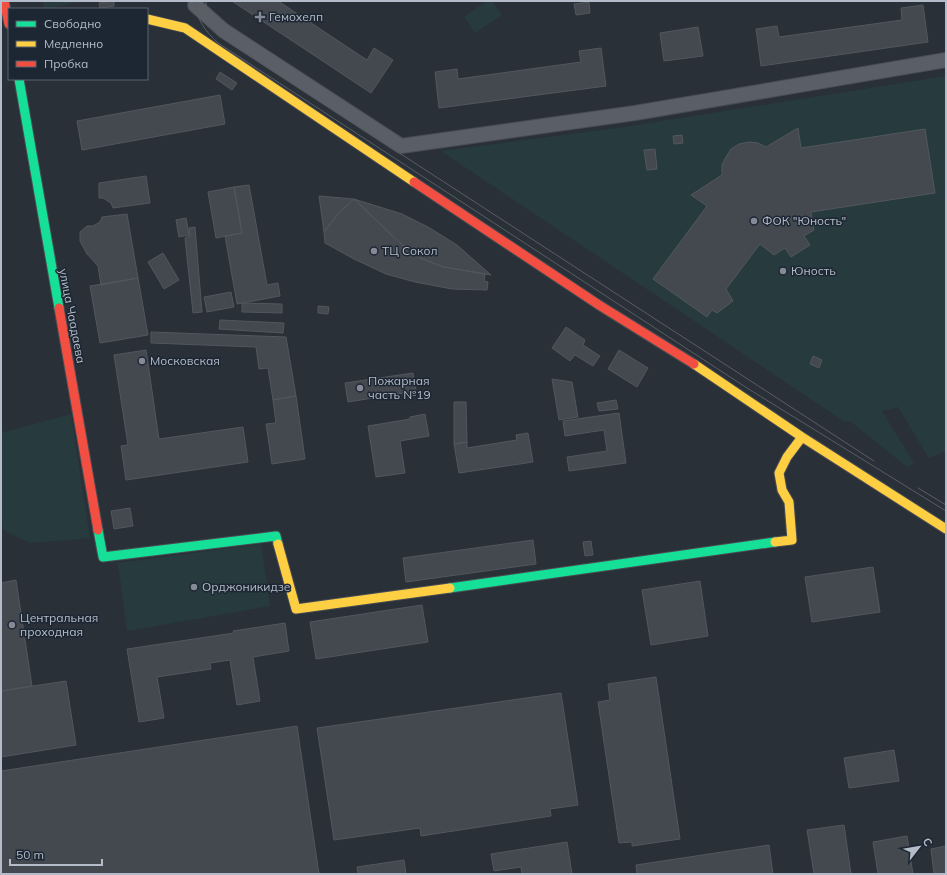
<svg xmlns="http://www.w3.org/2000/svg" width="947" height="875" font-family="Mulish,sans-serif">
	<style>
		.green { fill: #273a3e }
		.building { fill: #444950; stroke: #52575f }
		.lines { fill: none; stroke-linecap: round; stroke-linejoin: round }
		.street-casing { stroke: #484c53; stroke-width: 16 }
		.fast-casing { stroke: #484c53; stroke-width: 11 }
		.slow-casing { stroke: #484c53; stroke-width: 11 }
		.jam-casing { stroke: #484c53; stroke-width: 11 }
		.street { stroke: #5a5e66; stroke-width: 14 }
		.fast { stroke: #16e098; stroke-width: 9 }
		.slow { stroke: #ffcf43; stroke-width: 9 }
		.jam { stroke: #f24e42; stroke-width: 9 }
		.tram { stroke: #595d64; stroke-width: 1 }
		.poi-dot { fill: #848b96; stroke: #1d2633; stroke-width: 1.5 }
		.labels { text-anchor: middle; stroke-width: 3; stroke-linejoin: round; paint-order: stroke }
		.poi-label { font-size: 12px; fill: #b4bcc9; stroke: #1d2633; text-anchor: start }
		.street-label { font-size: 12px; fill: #b4bcc9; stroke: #1d2633 }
	</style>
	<rect width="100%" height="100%" fill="#2a3038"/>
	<path class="green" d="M 43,1 L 84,1 L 44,9 Z
		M 487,1 L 492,1 L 502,15 L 475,33 L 464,17 Z
		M 946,76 L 946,451 L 929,458 L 898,407 L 882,411 L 914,463 L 907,467 L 850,421 L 845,422 L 441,151 L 624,127 Z
		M 71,414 L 90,538 L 30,543 L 3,530 L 1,516 L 1,433 Z
		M 261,544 L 270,606 L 127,631 L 118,563 Z"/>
	<path class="building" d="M 114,1 L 114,6 L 100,8 L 99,3 Z
		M 232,1 L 278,1 L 367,60 L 374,48 L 393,60 L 371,93 Z
		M 589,2 L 590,13 L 576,15 L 574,4 Z
		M 923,5 L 928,42 L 761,66 L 756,29 L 777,26 L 779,37 L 902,20 L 901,8 Z
		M 698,27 L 703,56 L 664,61 L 660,33 Z
		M 601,48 L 606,86 L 439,108 L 435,72 L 457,69 L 458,79 L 581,62 L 579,51 Z
		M 220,72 L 237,83 L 232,90 L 216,79 Z
		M 220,95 L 225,124 L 82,150 L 77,121 Z
		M 798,128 L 801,148 L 925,129 L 935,193 L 811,212 L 814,230 L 804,236 L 810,245 L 791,257 L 785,248 L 774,255 L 760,244 L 726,289 L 733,301 L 717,313 L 712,310 L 707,317 L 653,279 L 707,206 L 691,195 L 722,175 L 722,165 L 726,157 L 731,149 L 739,144 L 749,142 L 758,143 L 766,147 Z
		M 682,135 L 683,143 L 674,144 L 673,136 Z
		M 655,149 L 657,169 L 647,170 L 644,150 Z
		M 146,176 L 150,203 L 113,208 L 111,203 L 103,198 L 99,198 L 99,183 Z
		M 249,185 L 267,285 L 278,283 L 280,296 L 237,304 L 225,236 L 242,233 L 234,187 Z
		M 234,187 L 242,233 L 216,238 L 208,192 Z
		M 319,196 L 354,199 L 338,214 L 324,232 Z
		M 354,199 L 402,214 L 428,227 L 457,245 L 491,275 L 444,267 L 420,258 L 399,242 Z
		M 354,199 L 399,242 L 420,258 L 444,267 L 485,274 L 484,281 L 488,282 L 487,290 L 452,289 L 415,282 L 386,274 L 354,259 L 325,243 L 324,232 L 338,214 Z
		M 127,214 L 138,278 L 101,285 L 98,266 L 87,254 L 80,241 L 80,232 L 87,226 L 93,226 L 100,222 L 102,217 Z
		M 186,218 L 189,235 L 179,237 L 176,220 Z
		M 195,227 L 202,312 L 193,313 L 185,238 L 190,236 L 189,228 Z
		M 163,253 L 179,280 L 164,289 L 148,262 Z
		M 138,278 L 148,335 L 100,343 L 90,286 Z
		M 231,292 L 234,307 L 207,312 L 204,297 Z
		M 242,303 L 282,304 L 282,313 L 242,312 Z
		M 318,306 L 329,307 L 328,314 L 318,313 Z
		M 220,320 L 284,323 L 283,333 L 219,329 Z
		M 566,327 L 585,340 L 583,345 L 600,356 L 593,366 L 575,355 L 570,361 L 552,348 Z
		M 151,332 L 286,337 L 296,396 L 273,400 L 268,368 L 259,369 L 256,347 L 151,343 Z
		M 146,350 L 159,439 L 243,427 L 248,462 L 126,480 L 121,446 L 128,445 L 114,355 Z
		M 619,350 L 648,368 L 637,387 L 608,369 Z
		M 813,356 L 822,360 L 819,368 L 810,364 Z
		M 413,373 L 416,391 L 348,402 L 345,383 Z
		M 552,379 L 572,382 L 578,417 L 559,420 Z
		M 296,396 L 305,459 L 272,464 L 266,424 L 276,423 L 273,400 Z
		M 616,400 L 618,409 L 599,411 L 597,403 Z
		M 454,402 L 466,402 L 467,442 L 454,444 Z
		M 619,413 L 626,463 L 569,471 L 567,457 L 607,451 L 604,430 L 565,436 L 563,421 Z
		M 425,414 L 429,436 L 400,441 L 405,473 L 376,477 L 368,426 L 410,419 L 410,417 Z
		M 528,433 L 533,462 L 459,473 L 454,444 L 467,442 L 467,448 L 517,440 L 516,435 Z
		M 130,508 L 133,526 L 114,529 L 111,511 Z
		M 533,540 L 536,564 L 406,582 L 403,558 Z
		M 591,541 L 593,555 L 585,556 L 583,542 Z
		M 873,567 L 880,612 L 812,622 L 805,577 Z
		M 16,580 L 32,686 L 1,691 L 1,583 Z
		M 700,581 L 708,636 L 651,645 L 642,590 Z
		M 422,605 L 428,642 L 316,659 L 310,622 Z
		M 285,623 L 289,651 L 253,657 L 260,701 L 237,705 L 230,660 L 210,663 L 211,669 L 157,677 L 164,718 L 139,722 L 127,649 L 234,633 L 233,631 Z
		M 656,677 L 680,839 L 632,846 L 632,842 L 619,843 L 598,702 L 610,700 L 608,684 Z
		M 66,681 L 76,745 L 1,757 L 1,691 Z
		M 561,693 L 578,805 L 550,809 L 551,816 L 421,836 L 420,828 L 334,840 L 317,728 Z
		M 297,726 L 319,874 L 1,874 L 1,771 Z
		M 894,750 L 899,781 L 849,788 L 844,758 Z
		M 844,825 L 851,874 L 814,874 L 807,830 Z
		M 907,836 L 913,874 L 878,874 L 873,842 Z
		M 567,842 L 572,874 L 522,874 L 521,867 L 494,871 L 491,854 Z
		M 769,845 L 773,874 L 637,874 L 636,865 Z
		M 946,846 L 946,874 L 934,874 L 931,849 Z
		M 404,860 L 406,874 L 358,874 L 357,867 Z"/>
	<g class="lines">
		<defs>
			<path id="street" d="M 195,5 L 223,30 L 401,146 L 635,113 L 946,60"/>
			<path id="fast" d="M 19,79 L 59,308
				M 98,530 L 103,557 L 276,536 L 278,544
				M 450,588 L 775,542"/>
			<path id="slow" d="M 147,19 L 185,28 L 414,182
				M 694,364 L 802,437 L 946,529
				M 775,542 L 792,540 L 789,502 L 782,490 L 779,473 L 787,457 L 802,437
				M 278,544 L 296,609 L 450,588"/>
			<path id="jam" d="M 4,1 L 9,24
				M 414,182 L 599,305 L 694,364
				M 59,308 L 98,530"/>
		</defs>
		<use href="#street" class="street-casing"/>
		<use href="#fast" class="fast-casing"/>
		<use href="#slow" class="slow-casing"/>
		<use href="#jam" class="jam-casing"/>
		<use href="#street" class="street"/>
		<use href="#fast" class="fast"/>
		<use href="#slow" class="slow"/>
		<use href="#jam" class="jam"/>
		<path class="tram" d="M 195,1 C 196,19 205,31 218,43 L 747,388 L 946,511
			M 206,1 C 206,16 210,24 219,36 L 874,461
			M 918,488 L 946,505"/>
	</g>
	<g class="poi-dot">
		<path d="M258 11h4v4h4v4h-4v4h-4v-4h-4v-4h4z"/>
		<circle cx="754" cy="221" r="4"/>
		<circle cx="374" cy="251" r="4"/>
		<circle cx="783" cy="271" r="4"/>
		<circle cx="142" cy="361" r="4"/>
		<circle cx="360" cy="388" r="4"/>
		<circle cx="194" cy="587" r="4"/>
		<circle cx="12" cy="625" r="4"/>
	</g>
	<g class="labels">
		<g class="poi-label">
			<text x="269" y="21">Гемохелп</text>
			<text x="762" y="225">ФОК "Юность"</text>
			<text x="382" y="255">ТЦ Сокол</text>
			<text x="791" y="275">Юность</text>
			<text x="150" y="365">Московская</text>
			<text x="368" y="385">Пожарная<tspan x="368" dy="14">часть №19</tspan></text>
			<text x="202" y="591">Орджоникидзе</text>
			<text x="20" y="622">Центральная<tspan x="20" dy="14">проходная</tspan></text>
		</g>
		<g class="street-label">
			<text transform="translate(72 316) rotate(79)" y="4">улица Чаадаева</text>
		</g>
	</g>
	<rect width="947" height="875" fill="none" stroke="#b4bcc9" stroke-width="4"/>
	<rect x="8" y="8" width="140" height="72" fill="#1d2633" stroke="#59626f"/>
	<rect x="16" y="21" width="20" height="6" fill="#16e098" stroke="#59626f"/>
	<text x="44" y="28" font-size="12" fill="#b4bcc9">Свободно</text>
	<rect x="16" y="41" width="20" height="6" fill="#ffcf43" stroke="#59626f"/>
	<text x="44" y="48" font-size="12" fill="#b4bcc9">Медленно</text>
	<rect x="16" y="61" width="20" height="6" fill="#f24e42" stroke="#59626f"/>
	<text x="44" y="68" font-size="12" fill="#b4bcc9">Пробка</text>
	<g transform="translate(919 847) rotate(59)" stroke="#1d2633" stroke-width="3" paint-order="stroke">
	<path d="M0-3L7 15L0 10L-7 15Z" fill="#b4bcc9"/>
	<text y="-6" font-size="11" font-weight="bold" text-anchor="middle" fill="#b4bcc9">С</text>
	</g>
	<path d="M10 859v6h92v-6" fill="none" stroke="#b4bcc9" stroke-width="2"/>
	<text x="16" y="859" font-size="12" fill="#b4bcc9" stroke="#1d2633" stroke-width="3" paint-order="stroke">50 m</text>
</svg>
